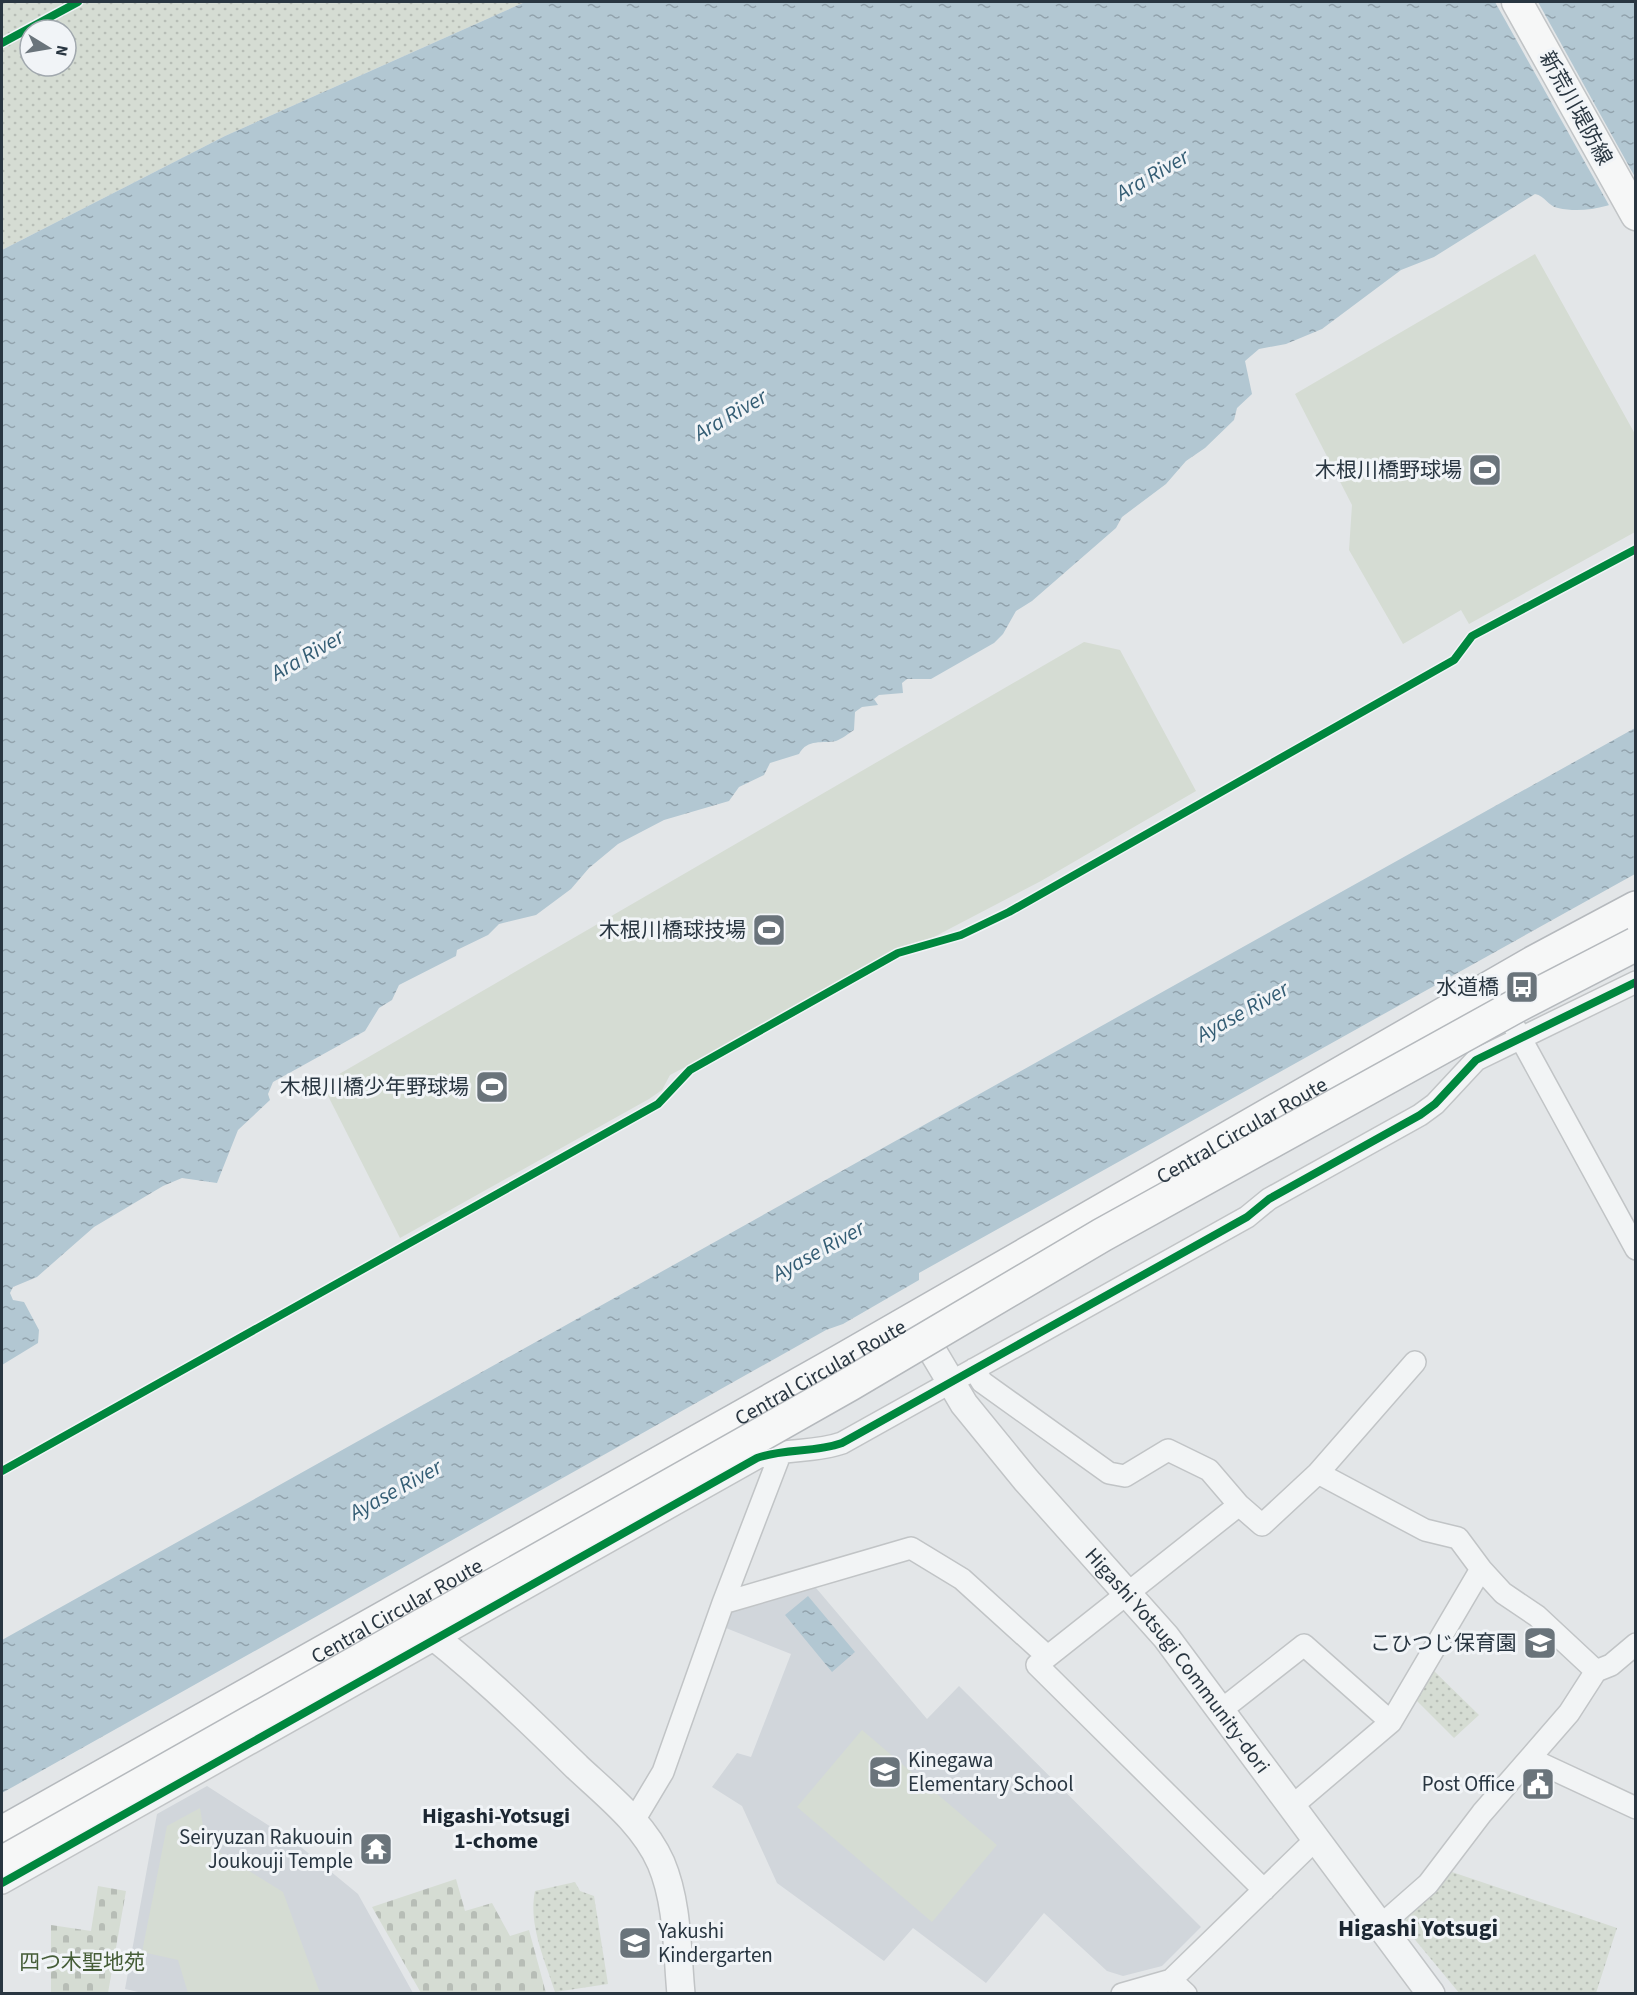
<svg xmlns="http://www.w3.org/2000/svg" width="1637" height="1995" font-family="'Source Sans 3','Noto Sans JP',sans-serif">
	<style>
		.built { fill: #d1d6db }
		.cemetery { fill: url(#cemetery-stones) }
		.park { fill: url(#park-dots); fill-rule: evenodd }
		.pitch { fill: #d5dcd3 }
		.water { fill: url(#water-ripples) }
		.pier { fill: #e3e6e8 }
		.lines { fill: none; stroke-linecap: round; stroke-linejoin: round }
		.minor-casing { stroke: #c1c4c6; stroke-width: 24 }
		.tertiary-casing { stroke: #c1c4c6; stroke-width: 30 }
		.secondary-casing { stroke: #c1c4c6; stroke-width: 33 }
		.motorway-casing { stroke: #b5b9bd; stroke-width: 36 }
		.minor { stroke: #f2f4f5; stroke-width: 21 }
		.tertiary { stroke: #f2f4f5; stroke-width: 27 }
		.secondary { stroke: #f6f7f7; stroke-width: 30 }
		.motorway { stroke: #f6f7f7; stroke-width: 33 }
		.motorway-bridge-casing { stroke: #b5b9bd; stroke-width: 36; stroke-linecap: butt }
		.motorway-bridge { stroke: #f6f7f7; stroke-width: 33 }
		.cycleway-casing { stroke: #f1f4f7; stroke-width: 11 }
		.cycleway { stroke: #00873e; stroke-width: 8 }
		.labels { text-anchor: middle; stroke-width: 6; stroke-linejoin: round; paint-order: stroke }
		.street-label { font-size: 21px; fill: #293641; stroke: #f1f4f7 }
		.poi-label { font-size: 21px; fill: #293641; stroke: #f1f4f7; text-anchor: end }
		.park-label { font-size: 21px; fill: #455d37; stroke: #f1f4f7 }
		.water-label { font-size: 22px; font-style: italic; fill: #345d74; stroke: #f1f4f7 }
		.neighbourhood-label { font-size: 22px; font-weight: bold; fill: #1c2732; stroke: #f1f4f7 }
		.quarter-label { font-size: 24px; font-weight: bold; fill: #1c2732; stroke: #f1f4f7 }
	</style>
	<defs>
		<pattern id="cemetery-stones" width="16" height="16" patternUnits="userSpaceOnUse" patternTransform="scale(1.5)"><rect width="16" height="16" fill="#d5dcd3"/><path d="M2 7V4a2 2 0 0 1 4 0v3zM10 15v-3a2 2 0 0 1 4 0v3z" fill="#b7bdb6"/></pattern>
		<pattern id="park-dots" width="8" height="8" patternUnits="userSpaceOnUse" patternTransform="scale(1.5)"><rect width="8" height="8" fill="#d5dcd3"/><path d="M2 2h.1M6 6h.1" fill="none" stroke="#b7bdb6" stroke-width="1.8" stroke-linecap="round"/></pattern>
		<pattern id="water-ripples" width="26" height="14" patternUnits="userSpaceOnUse" patternTransform="scale(1.5)"><rect width="26" height="14" fill="#b2c7d2"/><path d="M2 4q2-2 4 0t4 0M15 11q2-2 4 0t4 0" fill="none" stroke="#91a2ac"/></pattern>
	</defs>
	<rect width="100%" height="100%" fill="#e3e6e8"/>
	<path class="built" d="M 811,1582 L 927,1719 L 959,1686 L 1201,1927 L 1162,1966 L 1123,1976 L 1107,1971 L 1044,1913 L 986,1983 L 913,1928 L 884,1961 L 777,1883 L 742,1806 L 712,1787 L 737,1753 L 751,1757 L 791,1654 L 721,1626 L 728,1607 Z
		M 207,1786 L 296,1843 L 358,1894 L 413,1993 L 147,1994 L 125,1989 L 157,1814 Z"/>
	<path class="cemetery" d="M 456,1879 L 465,1911 L 492,1903 L 510,1936 L 529,1930 L 546,1993 L 421,1993 L 372,1907 Z
		M 98,1886 L 126,1891 L 108,1993 L 51,1993 L 51,1925 L 91,1931 Z"/>
	<path class="park" d="M 2,2 L 525,2 L 225,136 L 2,250 ZM 30,30 L 66,30 L 66,66 L 30,66 Z
		M 1432,1669 L 1479,1715 L 1454,1738 L 1414,1698 Z
		M 1452,1872 L 1617,1928 L 1596,1993 L 1460,1994 L 1402,1924 Z
		M 575,1882 L 580,1891 L 594,1896 L 608,1984 L 555,1992 C 545,1960 528,1925 535,1891 Z"/>
	<path class="pitch" d="M 1535,254 L 1635,434 L 1635,532 L 1469,624 L 1461,610 L 1403,644 L 1349,550 L 1352,505 L 1295,394 Z
		M 1084,642 L 1120,650 L 1196,791 L 1041,881 L 670,1075 L 662,1090 L 649,1099 L 400,1238 L 322,1084 Z
		M 862,1730 L 997,1845 L 932,1922 L 797,1807 Z
		M 200,1808 L 206,1844 L 283,1892 L 320,1993 L 188,1993 L 178,1960 L 142,1952 L 167,1826 Z"/>
	<path class="water" d="M 525,2 L 1635,2 L 1635,195 C 1612,206 1584,214 1558,208 C 1548,206 1545,196 1535,194 L 1434,257 L 1401,270 L 1322,329 L 1286,344 L 1259,349 L 1245,361 L 1252,394 L 1237,408 L 1234,420 L 1205,448 L 1186,461 L 1166,484 L 1122,517 L 1116,528 L 1032,601 L 1016,611 L 1003,634 L 994,643 L 931,679 L 907,679 L 902,683 L 903,693 L 879,695 L 874,699 L 878,705 L 862,707 L 855,712 L 854,730 C 849,733 842,739 836,741 C 822,744 808,738 799,754 L 770,763 L 764,775 L 739,787 L 729,801 L 664,820 L 618,844 L 589,868 L 571,889 L 536,915 L 499,924 L 488,935 L 457,950 L 456,956 L 399,985 L 392,1000 L 379,1008 L 365,1031 L 273,1082 L 268,1094 L 270,1100 L 238,1130 L 217,1183 L 182,1178 L 163,1186 L 94,1227 L 37,1277 L 13,1287 L 10,1293 L 13,1300 L 24,1302 L 39,1330 L 38,1343 L 2,1365 L 2,250 L 225,136 Z
		M 1635,728 L 1635,874 L 919,1273 L 919,1280 L 843,1324 L 826,1330 L 2,1793 L 2,1640 Z
		M 808,1596 L 855,1652 L 832,1672 L 785,1615 Z"/>
	<path class="pier" d="M 1495,2 L 1538,2 L 1635,177 L 1636,198 L 1610,207 Z"/>
	<g class="lines">
		<defs>
			<path id="minor" d="M 1514,1026 L 1636,1249
				M 974,1369 L 982,1382 L 1109,1473 L 1125,1476 L 1168,1450 L 1209,1470 L 1239,1505 L 1262,1525 L 1318,1473 L 1415,1362
				M 1318,1473 L 1425,1530 L 1458,1538 L 1481,1569 L 1503,1593 L 1537,1616 L 1596,1671
				M 1239,1505 L 1037,1665 L 1264,1890
				M 723,1603 L 781,1452
				M 1220,1711 L 1304,1645 L 1391,1722
				M 1531,1759 L 1636,1808
				M 1291,1807 L 1391,1722 L 1481,1569
				M 633,1822 L 663,1772 L 723,1603 L 911,1548 L 962,1579 L 1047,1656
				M 2,1883 L 757,1458 C 785,1448 814,1453 842,1443 L 1247,1217 L 1269,1199 L 1420,1115 L 1435,1104 L 1476,1060 L 1636,982
				M 1379,1927 L 1428,1884 L 1482,1813 L 1569,1713 L 1596,1671 L 1611,1665 L 1636,1644
				M 1171,1980 L 1186,1994
				M 1122,1994 L 1171,1980 L 1315,1840"/>
			<g id="tertiary">
				<path id="s1" d="M 920,1330 L 964,1404 L 1026,1480 L 1166,1637 L 1431,1994"/>
				<path d="M 410,1618 C 470,1663 524,1715 577,1767 C 607,1795 644,1824 661,1863 C 678,1903 677,1951 681,1994"/>
			</g>
			<path id="secondary" d="M 1517,2 L 1636,215"/>
			<g id="motorway">
				<path id="s2" d="M 2,1833 L 841,1361 L 1533,963 L 1636,908"/>
			</g>
		</defs>
		<use href="#minor" class="minor-casing"/>
		<use href="#tertiary" class="tertiary-casing"/>
		<use href="#secondary" class="secondary-casing"/>
		<use href="#motorway" class="motorway-casing"/>
		<use href="#minor" class="minor"/>
		<use href="#tertiary" class="tertiary"/>
		<use href="#secondary" class="secondary"/>
		<use href="#motorway" class="motorway"/>
		<defs>
			<path id="motorway-bridge" d="M 2,1863 L 850,1384 L 1102,1235 L 1516,1006 L 1636,944"/>
		</defs>
		<use href="#motorway-bridge" class="motorway-bridge-casing"/>
		<use href="#motorway-bridge" class="motorway-bridge"/>
		<defs>
			<path id="cycleway" d="M 2,43 L 78,2
				M 2,1471 L 658,1104 L 690,1070 L 898,953 L 961,935 L 1009,912 L 1454,660 L 1472,636 L 1636,549
				M 2,1883 L 757,1458 C 785,1448 814,1453 842,1443 L 1247,1217 L 1269,1199 L 1420,1115 L 1435,1104 L 1476,1060 L 1636,982"/>
		</defs>
		<use href="#cycleway" class="cycleway-casing"/>
		<use href="#cycleway" class="cycleway"/>
	</g>
	<defs>
		<symbol id="stadium-square" viewBox="-11 -11 22 22"><rect x="-9" y="-9" width="18" height="18" rx="4" fill="#6a747b" stroke="#f1f4f7"/><path d="M0-5a6.5 5 0 1 0 0 10a6.5 5 0 1 0 0-10ZM-3.5-1.8h7v3.6h-7Z" fill="#fff"/></symbol>
		<symbol id="bus-square" viewBox="-11 -11 22 22"><rect x="-9" y="-9" width="18" height="18" rx="4" fill="#6a747b" stroke="#f1f4f7"/><path d="M-5-6H5V4H4V6H2V4H-2V6H-4V4H-5ZM-3.5-4V0h7V-4ZM-3.5 1.2v1.5H-2V1.2ZM2 1.2v1.5H3.5V1.2Z" fill="#fff"/></symbol>
		<symbol id="school-square" viewBox="-11 -11 22 22"><rect x="-9" y="-9" width="18" height="18" rx="4" fill="#6a747b" stroke="#f1f4f7"/><path d="M0-5L7-2L0 1L-7-2ZM-4 1L0 2.5L4 1V4Q0 6-4 4Z" fill="#fff"/></symbol>
		<symbol id="civic-square" viewBox="-11 -11 22 22"><rect x="-9" y="-9" width="18" height="18" rx="4" fill="#6a747b" stroke="#f1f4f7"/><path d="M-.6-6.5H3V-4.5H.6V-3L4-1V1h2V6H-6V1h2V-1L-.6-3ZM-1.2 2.5V6h2.4V2.5Z" fill="#fff"/></symbol>
		<symbol id="temple-square" viewBox="-11 -11 22 22"><rect x="-9" y="-9" width="18" height="18" rx="4" fill="#6a747b" stroke="#f1f4f7"/><path d="M0-6L5-2H3V0L6.5 2.5H4V6H1.5V3h-3V6H-4V2.5H-6.5L-3 0V-2H-5Z" fill="#fff"/></symbol>
	</defs>
	<g fill-rule="evenodd">
		<use href="#stadium-square" x="1466" y="451" width="38" height="38"/>
		<use href="#stadium-square" x="750" y="911" width="38" height="38"/>
		<use href="#bus-square" x="1503" y="968" width="38" height="38"/>
		<use href="#stadium-square" x="473" y="1068" width="38" height="38"/>
		<use href="#school-square" x="1521" y="1624" width="38" height="38"/>
		<use href="#school-square" x="866" y="1753" width="38" height="38"/>
		<use href="#civic-square" x="1519" y="1765" width="38" height="38"/>
		<use href="#temple-square" x="357" y="1830" width="38" height="38"/>
		<use href="#school-square" x="616" y="1924" width="38" height="38"/>
	</g>
	<g class="labels">
		<g class="street-label">
			<text transform="translate(1576 108) rotate(61)" y="7">新荒川堤防線</text>
			<text dy="7" stroke="none"><textPath href="#s2" startOffset="1425">Central Circular Route</textPath></text>
			<text dy="7" stroke="none"><textPath href="#s2" startOffset="939">Central Circular Route</textPath></text>
			<text dy="7" stroke="none"><textPath href="#s2" startOffset="453">Central Circular Route</textPath></text>
			<text dy="7" stroke="none"><textPath href="#s1" startOffset="420">Higashi Yotsugi Community-dori</textPath></text>
		</g>
		<g class="poi-label">
			<text x="1462" y="477">木根川橋野球場</text>
			<text x="746" y="937">木根川橋球技場</text>
			<text x="1499" y="994">水道橋</text>
			<text x="469" y="1094">木根川橋少年野球場</text>
			<text x="1517" y="1650">こひつじ保育園</text>
			<text x="908" y="1767" text-anchor="start">Kinegawa<tspan x="908" dy="24">Elementary School</tspan></text>
			<text x="1515" y="1791">Post Office</text>
			<text x="353" y="1844">Seiryuzan Rakuouin<tspan x="353" dy="24">Joukouji Temple</tspan></text>
			<text x="658" y="1938" text-anchor="start">Yakushi<tspan x="658" dy="24">Kindergarten</tspan></text>
		</g>
		<g class="park-label">
			<text x="82" y="1969">四つ木聖地苑</text>
		</g>
		<g class="water-label">
			<text transform="translate(1152 174) rotate(-30)" y="8">Ara River</text>
			<text transform="translate(730 414) rotate(-30)" y="8">Ara River</text>
			<text transform="translate(307 654) rotate(-30)" y="8">Ara River</text>
			<text transform="translate(1242 1011) rotate(-29)" y="8">Ayase River</text>
			<text transform="translate(818 1250) rotate(-29)" y="8">Ayase River</text>
			<text transform="translate(395 1489) rotate(-29)" y="8">Ayase River</text>
		</g>
		<g class="neighbourhood-label">
			<text x="496" y="1823">Higashi-Yotsugi<tspan x="496" dy="25">1-chome</tspan></text>
		</g>
		<g class="quarter-label">
			<text x="1418" y="1936">Higashi Yotsugi</text>
		</g>
	</g>
	<rect width="1637" height="1995" fill="none" stroke="#293641" stroke-width="6"/>
	<g transform="translate(48 48) rotate(101)"><circle r="28" fill="#f1f4f7" stroke="#a1a8ae" stroke-width="1.5"/>
	<path d="M0-4.5L10 22L0 15L-10 22Z" fill="#6a747b"/>
	<text y="-9" font-size="16" font-weight="bold" text-anchor="middle" fill="#293641">N</text>
	</g>
</svg>
